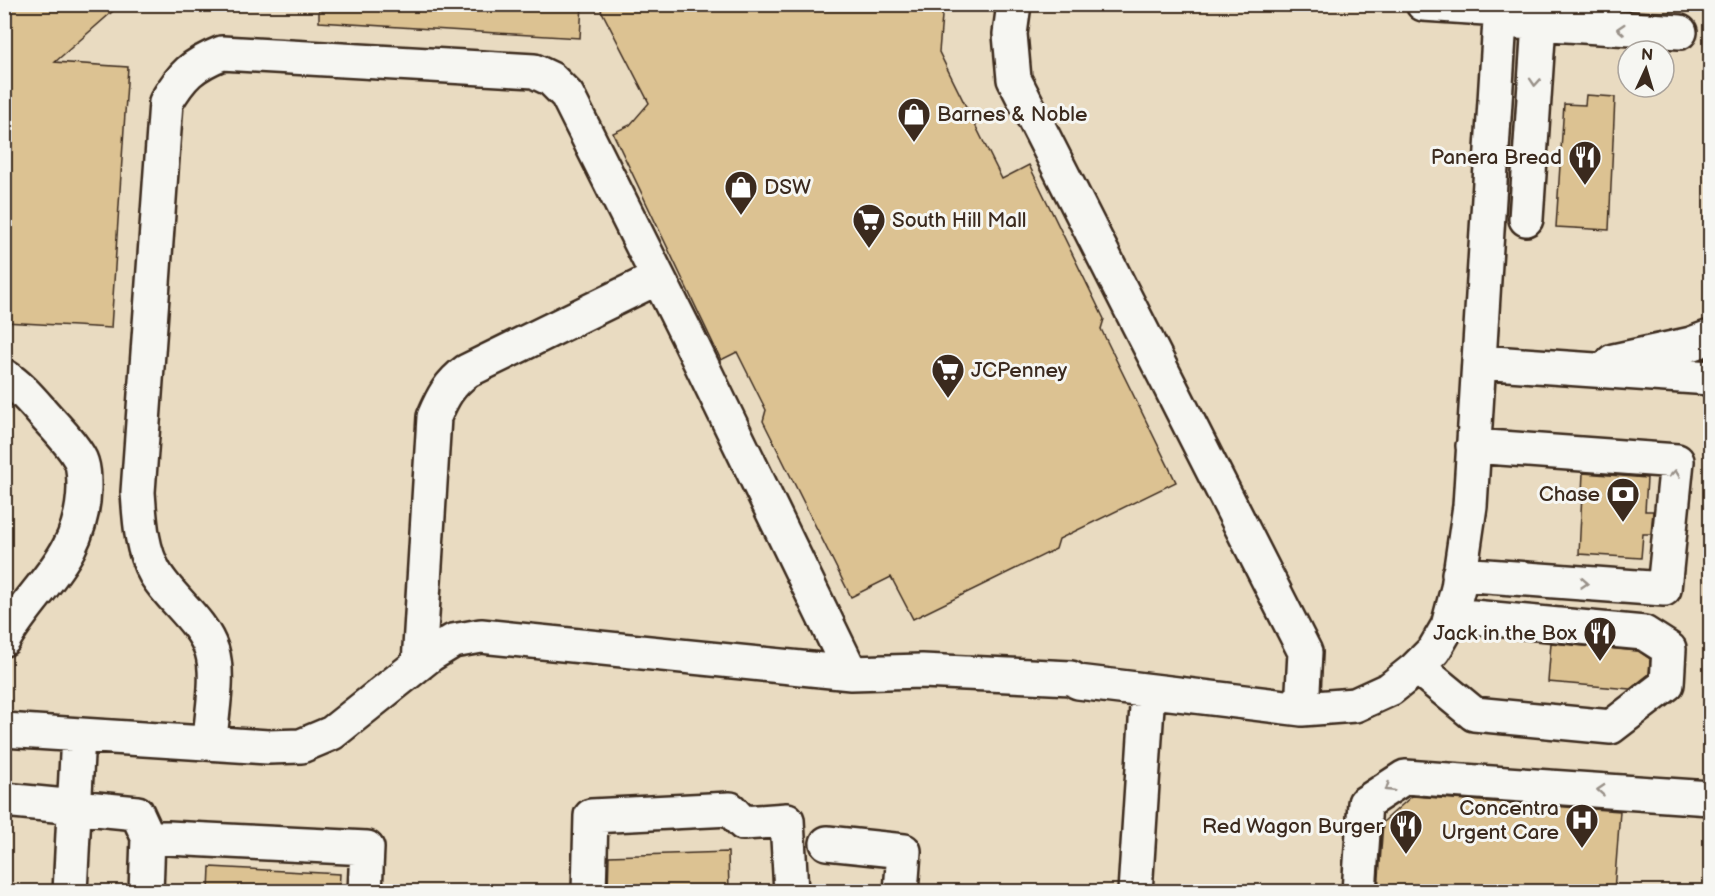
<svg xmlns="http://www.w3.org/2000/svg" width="1715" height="896" font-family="'Balsamiq Sans',sans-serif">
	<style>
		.built { fill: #e9dbc1; fill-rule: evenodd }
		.building { fill: #dcc292; stroke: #3b2a1e; stroke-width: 1.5 }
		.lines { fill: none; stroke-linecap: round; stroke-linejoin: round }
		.minor-casing { stroke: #3b2a1e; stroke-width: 38 }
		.minor { stroke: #f6f6f2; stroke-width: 33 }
		.oneway { stroke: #989088 }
		.labels { text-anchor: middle; stroke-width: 6; stroke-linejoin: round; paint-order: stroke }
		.poi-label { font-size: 21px; fill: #3b2a1e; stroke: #f6f6f2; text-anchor: end }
	</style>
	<rect width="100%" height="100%" fill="#eee6d5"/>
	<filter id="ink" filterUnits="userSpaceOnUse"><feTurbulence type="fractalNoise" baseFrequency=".0167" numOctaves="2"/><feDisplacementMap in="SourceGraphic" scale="12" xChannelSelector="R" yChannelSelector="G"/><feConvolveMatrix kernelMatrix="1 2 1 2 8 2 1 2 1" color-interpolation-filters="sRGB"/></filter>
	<g filter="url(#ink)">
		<path class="built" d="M 5,5 L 1710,5 L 1710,826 L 1707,891 L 5,892 ZM 1628,51 L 1664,51 L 1664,87 L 1628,87 Z"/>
		<path class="building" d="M 4,4 L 121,4 L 55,62 L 128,67 L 111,328 L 4,322 Z
			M 319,4 L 582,4 L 580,38 L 319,22 Z
			M 598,4 L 943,4 L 939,52 L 1002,179 L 1029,165 L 1104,319 L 1101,329 L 1176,482 L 1059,539 L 1056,549 L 913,619 L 891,577 L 851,597 L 763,421 L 766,410 L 737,352 L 721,360 L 613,133 L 630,125 L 649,103 Z
			M 1586,95 L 1615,97 L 1609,230 L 1556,227 L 1564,104 L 1585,105 Z
			M 1583,473 L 1647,478 L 1645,511 L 1653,511 L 1651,534 L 1643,534 L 1641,558 L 1579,554 Z
			M 1551,643 L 1638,651 L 1650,659 L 1649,674 L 1630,689 L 1548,682 Z
			M 1412,796 L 1620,811 L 1614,891 L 1378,891 L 1383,822 Z
			M 728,852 L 729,891 L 608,891 L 609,856 Z
			M 210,867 L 340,874 L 339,891 L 209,891 Z"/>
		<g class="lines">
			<defs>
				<path id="minor" d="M 1014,4 L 1010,34 L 1014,79 L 1305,652 L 1302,709
					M 1423,4 L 1501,9
					M 1517,22 L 1680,32
					M 1526,219 L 1539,23
					M 1613,361 L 1691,344 L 1710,337
					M 1479,362 L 1710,378
					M 4,376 C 22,387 36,406 50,421 C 60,432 71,443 79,457 C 84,465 84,478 84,488 C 82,559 37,583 4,639
					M 1459,574 L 1664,589 L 1677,461 L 1473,446
					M 419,664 L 434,417 C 442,398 449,384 467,371 L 657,278
					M 1417,667 L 1474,714 L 1611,727 L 1667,684 L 1669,649 L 1644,633 L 1451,615
					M 4,730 L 268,747 L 301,746 L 332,733 L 430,655 L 453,641 L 481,636 L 851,673 L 922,671 L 1071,678 L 1078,682 L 1302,709 L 1355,705 L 1390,689 L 1415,669 L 1434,650 L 1448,626 L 1458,588 L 1470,506 L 1501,4
					M 210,743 C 211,715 220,678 212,651 C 202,620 171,600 155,573 C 141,549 140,520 138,492 L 166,102 C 182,75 192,65 222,53 L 534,71 L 551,79 L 567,95 L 686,333 L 851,673
					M 4,800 L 137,813 L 148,837
					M 827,843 L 904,851 L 901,892
					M 70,892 L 78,735
					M 146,892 L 148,837 L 367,848 L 365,892
					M 589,892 L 591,816 L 730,809 L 743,823 L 787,820 L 791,892
					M 1135,892 L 1148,691
					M 1359,892 L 1365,803 L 1405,777 L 1710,798"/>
			</defs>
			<use href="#minor" class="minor-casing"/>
			<use href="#minor" class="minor"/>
		</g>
		<defs><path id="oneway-chevron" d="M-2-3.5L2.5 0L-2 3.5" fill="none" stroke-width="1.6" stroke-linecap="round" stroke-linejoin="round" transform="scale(1.5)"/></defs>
		<g class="oneway">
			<use href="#oneway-chevron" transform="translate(1621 29) rotate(-176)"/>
			<use href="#oneway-chevron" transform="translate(1535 82) rotate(94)"/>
			<use href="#oneway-chevron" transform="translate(1675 474) rotate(-84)"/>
			<use href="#oneway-chevron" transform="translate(1584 583) rotate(4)"/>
			<use href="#oneway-chevron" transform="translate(1389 788) rotate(147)"/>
			<use href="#oneway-chevron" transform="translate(1601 790) rotate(-176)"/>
		</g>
	</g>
	<defs>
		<symbol id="shop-pin" viewBox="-11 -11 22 30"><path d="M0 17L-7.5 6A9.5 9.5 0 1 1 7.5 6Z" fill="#3b2a1e" stroke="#f6f6f2"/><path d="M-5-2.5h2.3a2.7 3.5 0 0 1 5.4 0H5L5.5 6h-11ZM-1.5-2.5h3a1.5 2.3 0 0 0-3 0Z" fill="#fff"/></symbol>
		<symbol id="restaurant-pin" viewBox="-11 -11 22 30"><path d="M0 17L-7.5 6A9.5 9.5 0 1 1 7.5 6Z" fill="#3b2a1e" stroke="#f6f6f2"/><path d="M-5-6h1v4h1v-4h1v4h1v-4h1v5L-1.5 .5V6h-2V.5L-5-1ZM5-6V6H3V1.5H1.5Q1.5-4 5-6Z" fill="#fff"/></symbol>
		<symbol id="supermarket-pin" viewBox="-11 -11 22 30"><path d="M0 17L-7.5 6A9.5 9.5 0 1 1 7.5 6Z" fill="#3b2a1e" stroke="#f6f6f2"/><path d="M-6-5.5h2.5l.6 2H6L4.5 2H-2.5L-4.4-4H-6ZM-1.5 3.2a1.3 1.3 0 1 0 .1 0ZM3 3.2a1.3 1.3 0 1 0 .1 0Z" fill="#fff"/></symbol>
		<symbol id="bank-pin" viewBox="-11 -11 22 30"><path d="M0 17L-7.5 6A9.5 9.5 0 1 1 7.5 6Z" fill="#3b2a1e" stroke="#f6f6f2"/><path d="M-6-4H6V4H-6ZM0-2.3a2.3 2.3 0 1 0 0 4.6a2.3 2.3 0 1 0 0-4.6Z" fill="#fff"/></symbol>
		<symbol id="hospital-pin" viewBox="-11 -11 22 30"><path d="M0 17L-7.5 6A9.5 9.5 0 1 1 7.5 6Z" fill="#3b2a1e" stroke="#f6f6f2"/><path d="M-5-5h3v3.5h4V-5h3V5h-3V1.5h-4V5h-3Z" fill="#fff"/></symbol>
	</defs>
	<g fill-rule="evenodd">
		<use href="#shop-pin" x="895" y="95" width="38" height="52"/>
		<use href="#restaurant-pin" x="1566" y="138" width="38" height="52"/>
		<use href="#shop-pin" x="722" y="168" width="38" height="52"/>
		<use href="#supermarket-pin" x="850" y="201" width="38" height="52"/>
		<use href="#supermarket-pin" x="929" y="351" width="38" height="52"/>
		<use href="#bank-pin" x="1604" y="475" width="38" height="52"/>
		<use href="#restaurant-pin" x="1581" y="614" width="38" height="52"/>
		<use href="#hospital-pin" x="1563" y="801" width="38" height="52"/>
		<use href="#restaurant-pin" x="1387" y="807" width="38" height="52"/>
	</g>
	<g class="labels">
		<g class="poi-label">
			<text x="937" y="121" text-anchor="start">Barnes &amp; Noble</text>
			<text x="1562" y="164">Panera Bread</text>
			<text x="764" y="194" text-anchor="start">DSW</text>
			<text x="892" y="227" text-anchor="start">South Hill Mall</text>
			<text x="971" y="377" text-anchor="start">JCPenney</text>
			<text x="1600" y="501">Chase</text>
			<text x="1577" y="640">Jack in the Box</text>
			<text x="1559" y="815">Concentra<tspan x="1559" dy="24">Urgent Care</tspan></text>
			<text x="1383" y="833">Red Wagon Burger</text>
		</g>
	</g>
	<rect width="1715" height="896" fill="none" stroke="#f6f6f2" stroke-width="24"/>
	<rect x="12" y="12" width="1691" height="872" fill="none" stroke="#3b2a1e" stroke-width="2" filter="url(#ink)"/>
	<g transform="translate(1646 69) rotate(4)"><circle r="28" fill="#f6f6f2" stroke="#aba49d" stroke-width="1.5"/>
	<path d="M0-4.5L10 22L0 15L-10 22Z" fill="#3b2a1e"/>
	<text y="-9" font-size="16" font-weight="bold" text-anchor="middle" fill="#3b2a1e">N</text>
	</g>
</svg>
